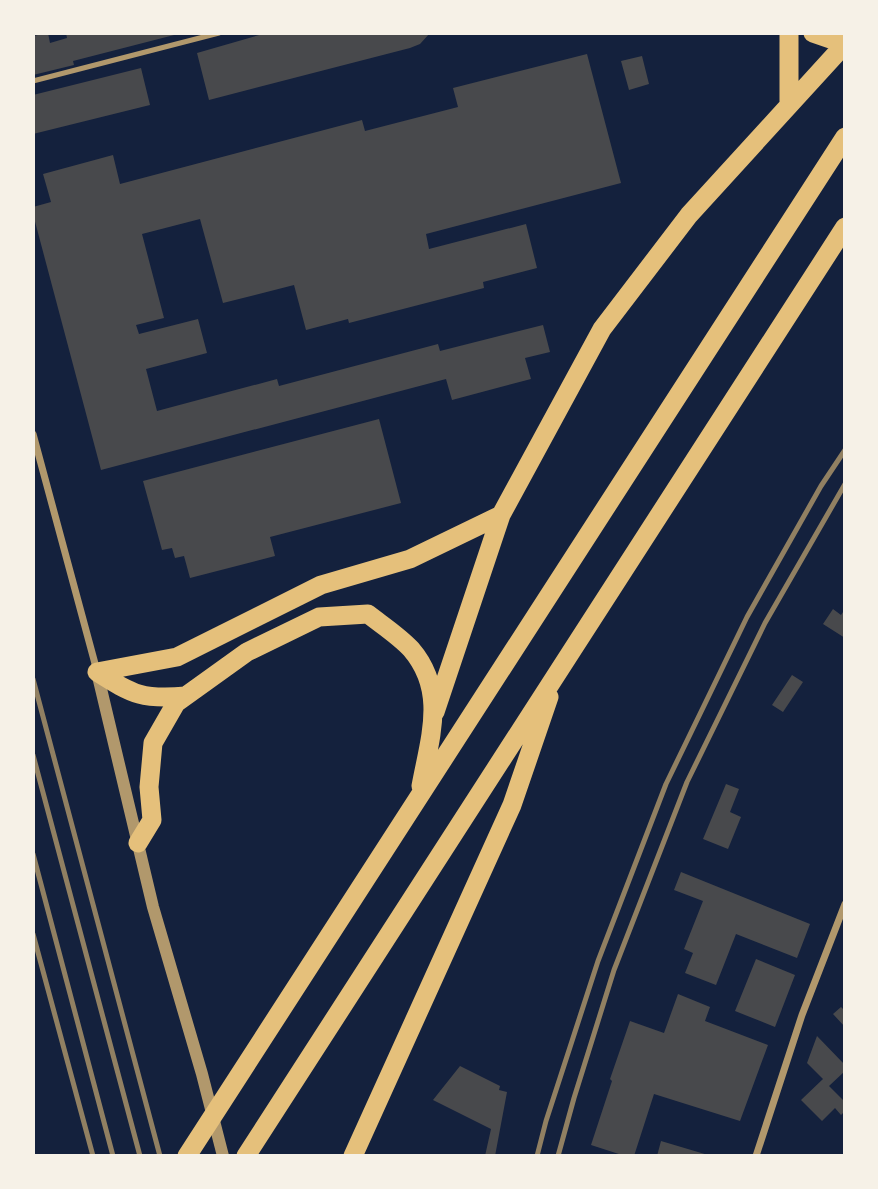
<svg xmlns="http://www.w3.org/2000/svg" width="878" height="1189" font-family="'Times New Roman',serif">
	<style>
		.building { fill: #48494c }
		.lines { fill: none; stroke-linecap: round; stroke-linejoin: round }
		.service { stroke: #b1986c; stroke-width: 5 }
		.minor { stroke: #b1986c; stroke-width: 7 }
		.tertiary { stroke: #b1986c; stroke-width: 12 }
		.trunk { stroke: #e5c07b; stroke-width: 19 }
		.rail { stroke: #918062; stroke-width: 5 }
	</style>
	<rect width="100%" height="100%" fill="#14213d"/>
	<path class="building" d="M 48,33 L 50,43 L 67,38 L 66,33 L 178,34 L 73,61 L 74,65 L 33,75 L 33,36 Z
		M 266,33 L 430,33 L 420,44 L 410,48 L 209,100 L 197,53 Z
		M 587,54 L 621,183 L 426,234 L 429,249 L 526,224 L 537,268 L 483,282 L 484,288 L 349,323 L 348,319 L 306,330 L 294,285 L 223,303 L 200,219 L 142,234 L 164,318 L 136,325 L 139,334 L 198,319 L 207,353 L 146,369 L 157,411 L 277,379 L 279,386 L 438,344 L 440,351 L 543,325 L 550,352 L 525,358 L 531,379 L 452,400 L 446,379 L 101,470 L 33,214 L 33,207 L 51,202 L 43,174 L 113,155 L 120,184 L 362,120 L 365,131 L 458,107 L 453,88 Z
		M 642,56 L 649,84 L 629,90 L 621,61 Z
		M 141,68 L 150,105 L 33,134 L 33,95 Z
		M 379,419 L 401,503 L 270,537 L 275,556 L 190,578 L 184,556 L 175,558 L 172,548 L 162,550 L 143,481 Z
		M 833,609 L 841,615 L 845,609 L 845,638 L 823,624 Z
		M 792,675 L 803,682 L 783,712 L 772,705 Z
		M 726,784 L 739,789 L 730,812 L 741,817 L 728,849 L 703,839 Z
		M 681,872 L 810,924 L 797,958 L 736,934 L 716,985 L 685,973 L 693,953 L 684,949 L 703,901 L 674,890 Z
		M 756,959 L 795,975 L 775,1027 L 735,1011 Z
		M 678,994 L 710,1007 L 705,1021 L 768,1045 L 740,1121 L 654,1094 L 634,1156 L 625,1156 L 591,1145 L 612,1081 L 610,1079 L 630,1021 L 664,1033 Z
		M 841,1007 L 845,1011 L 845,1027 L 833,1014 Z
		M 817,1036 L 845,1065 L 845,1071 L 829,1086 L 845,1102 L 845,1111 L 841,1115 L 835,1108 L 822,1121 L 801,1100 L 823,1079 L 807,1063 Z
		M 460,1066 L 500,1086 L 499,1090 L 507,1092 L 495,1156 L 485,1156 L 491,1129 L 433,1100 Z
		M 661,1141 L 708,1155 L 708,1156 L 657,1156 Z"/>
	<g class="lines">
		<path class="service" d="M 33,81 L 219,33"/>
		<path class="minor" d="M 33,434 L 97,671
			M 756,1156 L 802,1015 L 845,904"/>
		<path class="tertiary" d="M 97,672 L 153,907 L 202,1074 L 223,1156"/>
		<path class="trunk" d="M 789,33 L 789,104
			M 813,33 L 845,44
			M 97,672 L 177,657 L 321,585 L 410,559 L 501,515
			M 97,672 C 133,695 144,700 186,696
			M 435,712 L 501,515 L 602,329 L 689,215 L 845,44
			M 138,843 L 152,820 L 149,787 L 153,743 L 176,703 L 247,652 L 319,617 L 368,614 C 382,625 399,636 411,649 C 447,691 430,737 421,786
			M 187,1156 L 845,137
			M 246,1156 L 845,227
			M 353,1156 L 512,805 L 549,697"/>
		<path class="rail" d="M 33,679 L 160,1156
			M 33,755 L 140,1156
			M 33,854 L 113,1156
			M 33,934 L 93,1156
			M 537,1156 L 546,1121 L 598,961 L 666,784 L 747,617 L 821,486 L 845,450
			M 558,1156 L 574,1098 L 614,970 L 687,782 L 765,623 L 845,484"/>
	</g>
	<rect width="878" height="1189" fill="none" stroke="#f6f1e7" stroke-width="70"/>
</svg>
